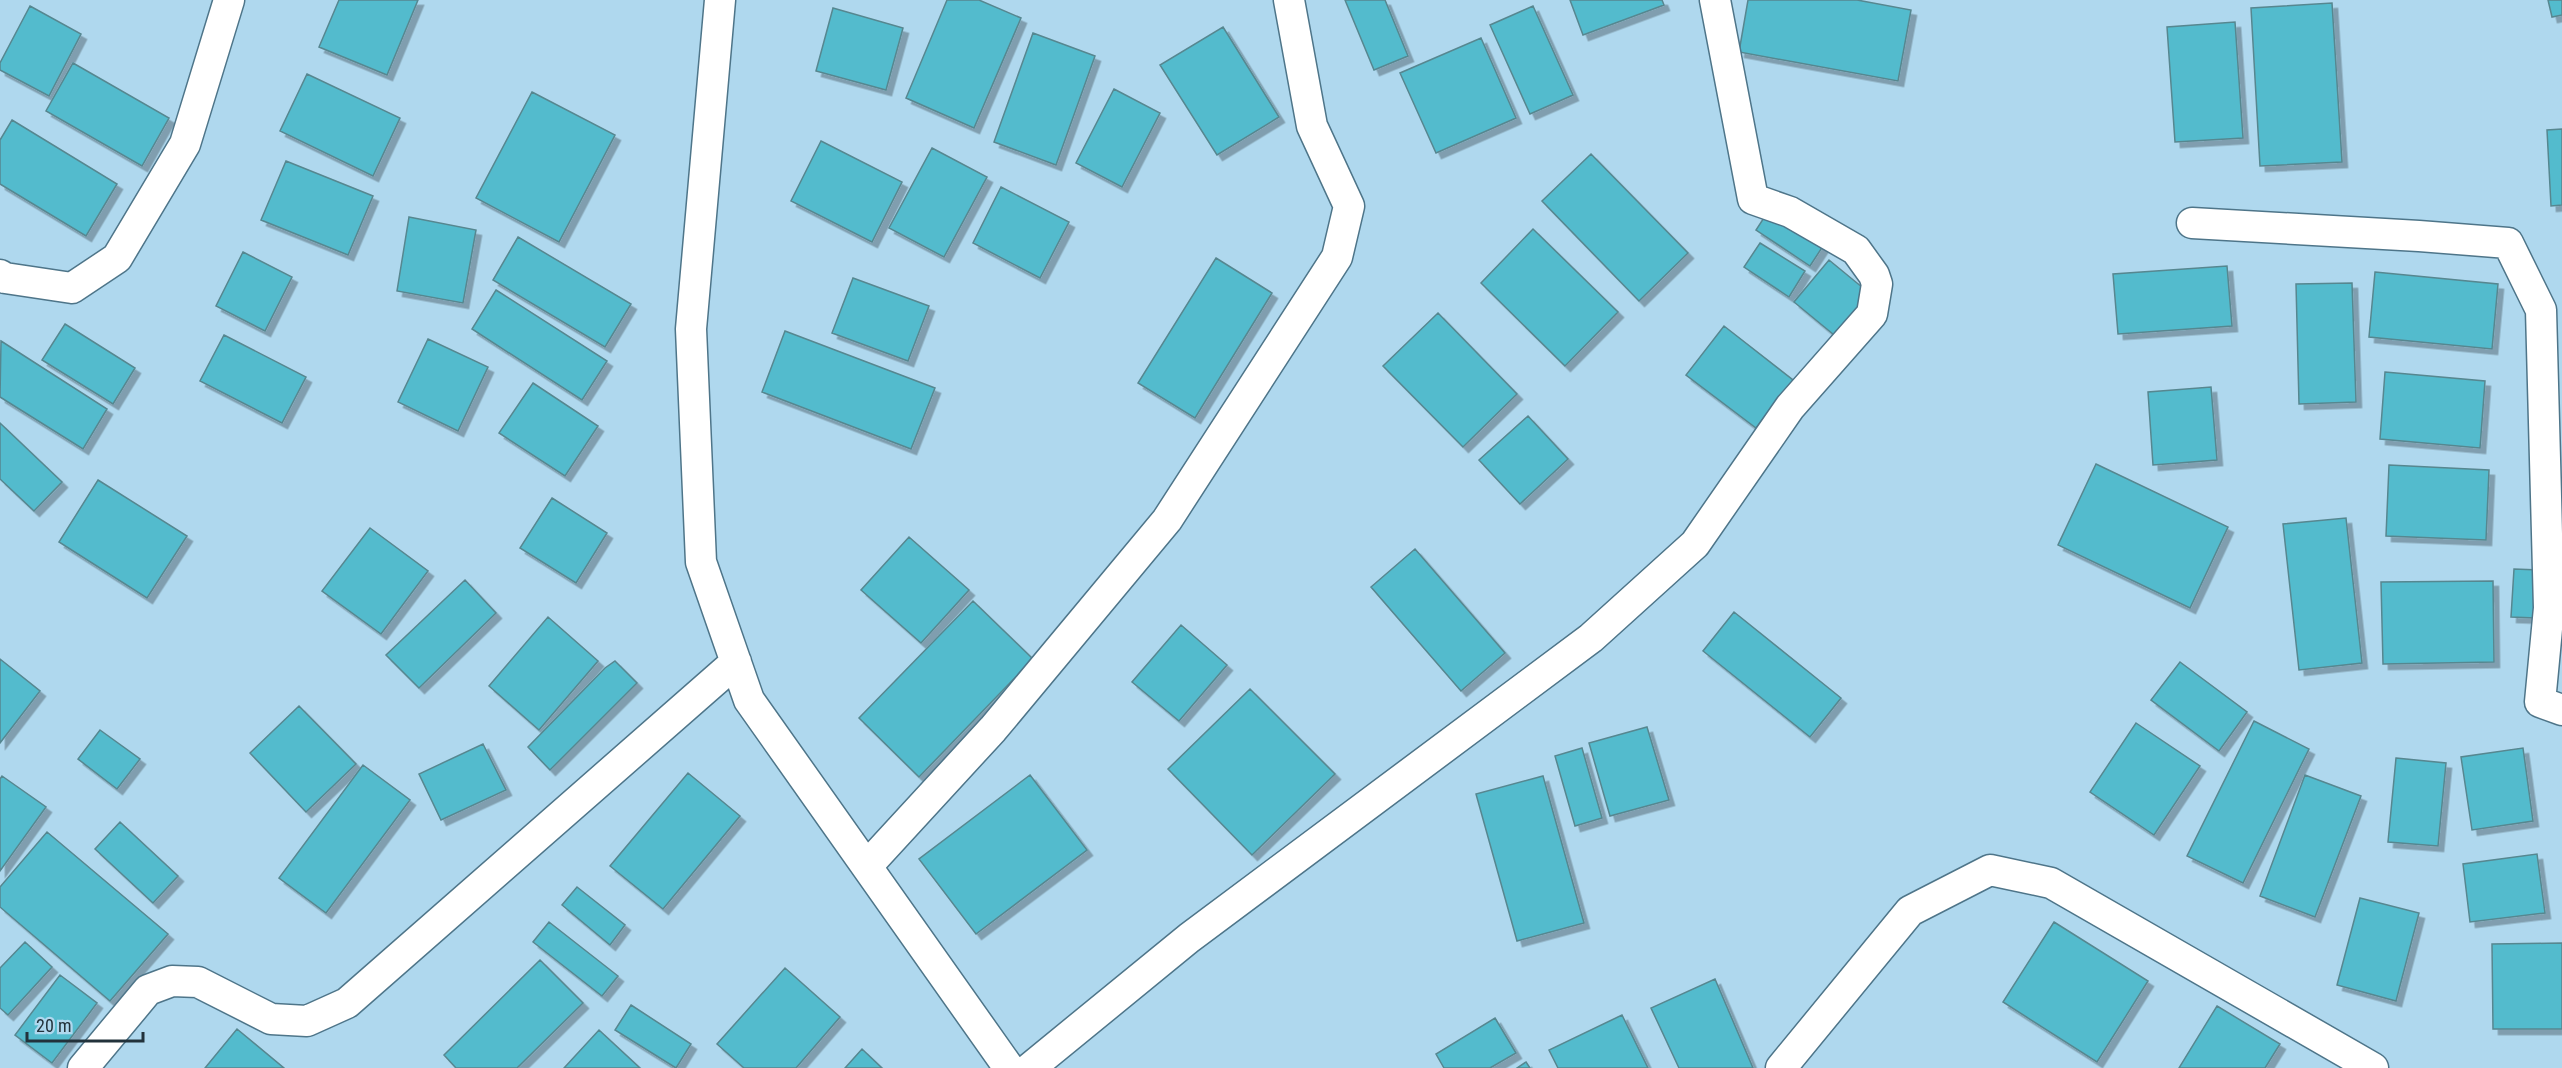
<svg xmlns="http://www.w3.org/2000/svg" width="2562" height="1068" font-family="'Roboto Condensed',sans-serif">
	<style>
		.building { fill: #52bbcd; stroke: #578790; stroke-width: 1.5; filter: url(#shadow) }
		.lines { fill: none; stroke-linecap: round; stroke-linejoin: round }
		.street-casing { stroke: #4e7589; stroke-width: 33 }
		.street { stroke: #fff; stroke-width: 30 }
	</style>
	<defs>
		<filter id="shadow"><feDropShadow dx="5.5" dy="5.5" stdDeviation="0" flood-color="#0004"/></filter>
	</defs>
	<rect width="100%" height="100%" fill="#afd8ee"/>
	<path class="building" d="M 339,0 L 418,0 L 387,75 L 319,47 Z
		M 947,0 L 979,0 L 1021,18 L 974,128 L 906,98 Z
		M 1345,0 L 1385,0 L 1408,56 L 1374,70 Z
		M 1570,0 L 1662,0 L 1664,5 L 1583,35 Z
		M 1748,0 L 1857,0 L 1911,10 L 1898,81 L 1739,52 Z
		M 2548,0 L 2562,0 L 2562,15 L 2552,17 Z
		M 2332,3 L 2342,162 L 2260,166 L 2251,8 Z
		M 30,6 L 81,34 L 49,96 L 0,70 L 0,63 Z
		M 1533,6 L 1573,95 L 1530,114 L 1490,25 Z
		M 833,8 L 903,28 L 886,90 L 816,71 Z
		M 2235,22 L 2243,138 L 2175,142 L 2167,27 Z
		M 1223,27 L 1279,117 L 1217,155 L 1160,65 Z
		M 1033,33 L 1095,56 L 1056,165 L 994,142 Z
		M 1481,38 L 1516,118 L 1436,153 L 1400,73 Z
		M 73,63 L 169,118 L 142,166 L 46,111 Z
		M 307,74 L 400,118 L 373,176 L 280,131 Z
		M 1114,89 L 1160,113 L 1122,187 L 1076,163 Z
		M 532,92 L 615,135 L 559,242 L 476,198 Z
		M 12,120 L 117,184 L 86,236 L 0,184 L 0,140 Z
		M 2562,129 L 2562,205 L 2551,206 L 2547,130 Z
		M 821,141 L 902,182 L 872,242 L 791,201 Z
		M 932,148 L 987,177 L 944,257 L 889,228 Z
		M 1591,154 L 1688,253 L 1639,301 L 1542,201 Z
		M 286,161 L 373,196 L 348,255 L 261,220 Z
		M 1001,187 L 1069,222 L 1040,278 L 973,243 Z
		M 1769,210 L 1823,246 L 1810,266 L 1756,230 Z
		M 409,217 L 476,230 L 463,303 L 397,291 Z
		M 1533,229 L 1618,312 L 1565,366 L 1481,283 Z
		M 518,237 L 631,304 L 605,347 L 493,280 Z
		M 1760,243 L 1805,271 L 1789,297 L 1744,267 Z
		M 243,252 L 292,277 L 265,331 L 216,306 Z
		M 1216,258 L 1272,293 L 1195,418 L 1138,383 Z
		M 1829,260 L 1874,297 L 1839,339 L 1794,302 Z
		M 2227,266 L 2232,326 L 2118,334 L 2113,274 Z
		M 2375,272 L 2498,284 L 2492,349 L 2369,337 Z
		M 853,278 L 929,306 L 908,361 L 832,333 Z
		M 2352,283 L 2356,402 L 2299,404 L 2296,284 Z
		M 496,290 L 607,361 L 582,400 L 472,329 Z
		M 1438,313 L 1517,394 L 1463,447 L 1383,366 Z
		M 65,324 L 135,368 L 113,404 L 42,360 Z
		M 1724,326 L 1793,380 L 1756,428 L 1686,375 Z
		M 785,331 L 935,388 L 911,449 L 762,392 Z
		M 224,335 L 306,377 L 282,423 L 200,381 Z
		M 428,339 L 488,367 L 458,431 L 398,402 Z
		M 1,341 L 107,409 L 83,449 L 0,397 Z
		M 2385,372 L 2485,381 L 2480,448 L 2380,439 Z
		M 533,383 L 598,426 L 565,476 L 499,433 Z
		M 2211,387 L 2217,460 L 2153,465 L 2148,392 Z
		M 1528,416 L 1568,459 L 1520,504 L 1479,460 Z
		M 0,423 L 62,482 L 34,511 L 0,479 Z
		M 2096,464 L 2228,527 L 2190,608 L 2058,545 Z
		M 2389,465 L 2489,470 L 2486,540 L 2386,536 Z
		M 98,480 L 187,536 L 147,598 L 59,542 Z
		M 552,498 L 607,533 L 576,583 L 520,548 Z
		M 2346,518 L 2362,663 L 2299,670 L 2283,524 Z
		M 370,528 L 428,571 L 381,634 L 322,591 Z
		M 909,537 L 969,590 L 921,643 L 861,590 Z
		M 1415,549 L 1505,653 L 1461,691 L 1371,587 Z
		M 2514,569 L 2539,570 L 2536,618 L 2511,617 Z
		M 465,580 L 496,613 L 419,688 L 386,655 Z
		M 2493,581 L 2494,662 L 2383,664 L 2381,582 Z
		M 973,601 L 1033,659 L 919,777 L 859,718 Z
		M 1734,612 L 1841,698 L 1810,737 L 1703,651 Z
		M 548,617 L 598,661 L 539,730 L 489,686 Z
		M 1181,625 L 1227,665 L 1179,721 L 1132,682 Z
		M 0,659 L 40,691 L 0,743 Z
		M 615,661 L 637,683 L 550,770 L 528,747 L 605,668 Z
		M 2180,662 L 2247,712 L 2219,751 L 2151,700 Z
		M 1250,689 L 1335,774 L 1252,855 L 1168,769 Z
		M 299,706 L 356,764 L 306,812 L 250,753 Z
		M 2254,721 L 2309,749 L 2243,883 L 2187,856 Z
		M 2136,723 L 2200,766 L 2154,835 L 2090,792 Z
		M 1647,727 L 1669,800 L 1610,816 L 1589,743 Z
		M 100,730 L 140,759 L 117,789 L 78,759 Z
		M 483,744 L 506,790 L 441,820 L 419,774 Z
		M 1582,748 L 1602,818 L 1575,826 L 1555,756 Z
		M 2523,748 L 2533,821 L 2472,830 L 2461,757 Z
		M 2396,758 L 2446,763 L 2438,846 L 2388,842 Z
		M 363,765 L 410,800 L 326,913 L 279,878 Z
		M 688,773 L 740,816 L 663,909 L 610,866 Z
		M 1030,775 L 1087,850 L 976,934 L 919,859 Z
		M 2305,775 L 2361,796 L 2315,917 L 2260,896 Z
		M 2,776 L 46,807 L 0,871 L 0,779 Z
		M 1543,776 L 1584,923 L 1517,941 L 1476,794 Z
		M 120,822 L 178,876 L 153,903 L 95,849 Z
		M 47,832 L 168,934 L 110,1001 L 0,907 L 0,887 Z
		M 2537,854 L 2545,913 L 2470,922 L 2463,864 Z
		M 577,887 L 625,925 L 610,945 L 562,905 Z
		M 2360,898 L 2419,913 L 2396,1001 L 2337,985 Z
		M 549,922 L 618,976 L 602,996 L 533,942 Z
		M 2054,922 L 2148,981 L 2097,1062 L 2003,1002 Z
		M 25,942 L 52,967 L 8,1015 L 0,1008 L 0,968 Z
		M 2562,943 L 2562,1029 L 2493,1029 L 2492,944 Z
		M 540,960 L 583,1003 L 517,1068 L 456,1068 L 444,1055 Z
		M 785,968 L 840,1017 L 796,1068 L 744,1068 L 717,1044 Z
		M 60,975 L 97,1003 L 52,1063 L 15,1035 Z
		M 1715,979 L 1753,1068 L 1679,1068 L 1651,1008 Z
		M 631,1005 L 691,1044 L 676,1068 L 615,1030 Z
		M 2217,1006 L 2280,1044 L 2265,1068 L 2179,1068 Z
		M 1622,1015 L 1648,1068 L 1558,1068 L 1549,1050 Z
		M 1495,1018 L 1516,1053 L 1490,1068 L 1444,1068 L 1436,1054 Z
		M 237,1029 L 284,1068 L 205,1068 Z
		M 599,1030 L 640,1068 L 564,1068 Z
		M 862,1049 L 882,1068 L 845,1068 Z
		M 1526,1062 L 1530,1068 L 1517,1068 Z"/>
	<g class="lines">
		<defs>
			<path id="street" d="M 720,0 L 691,329 L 701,562 L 749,700 L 1009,1068
				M 2192,223 L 2419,236 L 2508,243 L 2541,310 L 2549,608 L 2540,702 L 2562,710
				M 0,275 L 5,278 L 72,288 L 117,258 L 185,144 L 229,0
				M 867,866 L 993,729 L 1167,520 L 1337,257 L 1349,206 L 1312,126 L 1289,0
				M 83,1068 L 148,990 L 172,981 L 198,982 L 271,1019 L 307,1021 L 347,1003 L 736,662
				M 1030,1068 L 1189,938 L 1591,638 L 1695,544 L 1790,407 L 1872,314 L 1877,284 L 1874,275 L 1856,250 L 1790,212 L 1753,199 L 1715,0
				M 1781,1068 L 1910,911 L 1990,870 L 2051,883 L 2373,1068"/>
		</defs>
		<use href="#street" class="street-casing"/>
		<use href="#street" class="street"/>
	</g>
	<path d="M27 1032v9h116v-9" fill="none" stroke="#22323b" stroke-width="3"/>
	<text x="36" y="1032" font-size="18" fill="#22323b" stroke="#afd8ee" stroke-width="4.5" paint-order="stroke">20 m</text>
</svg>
